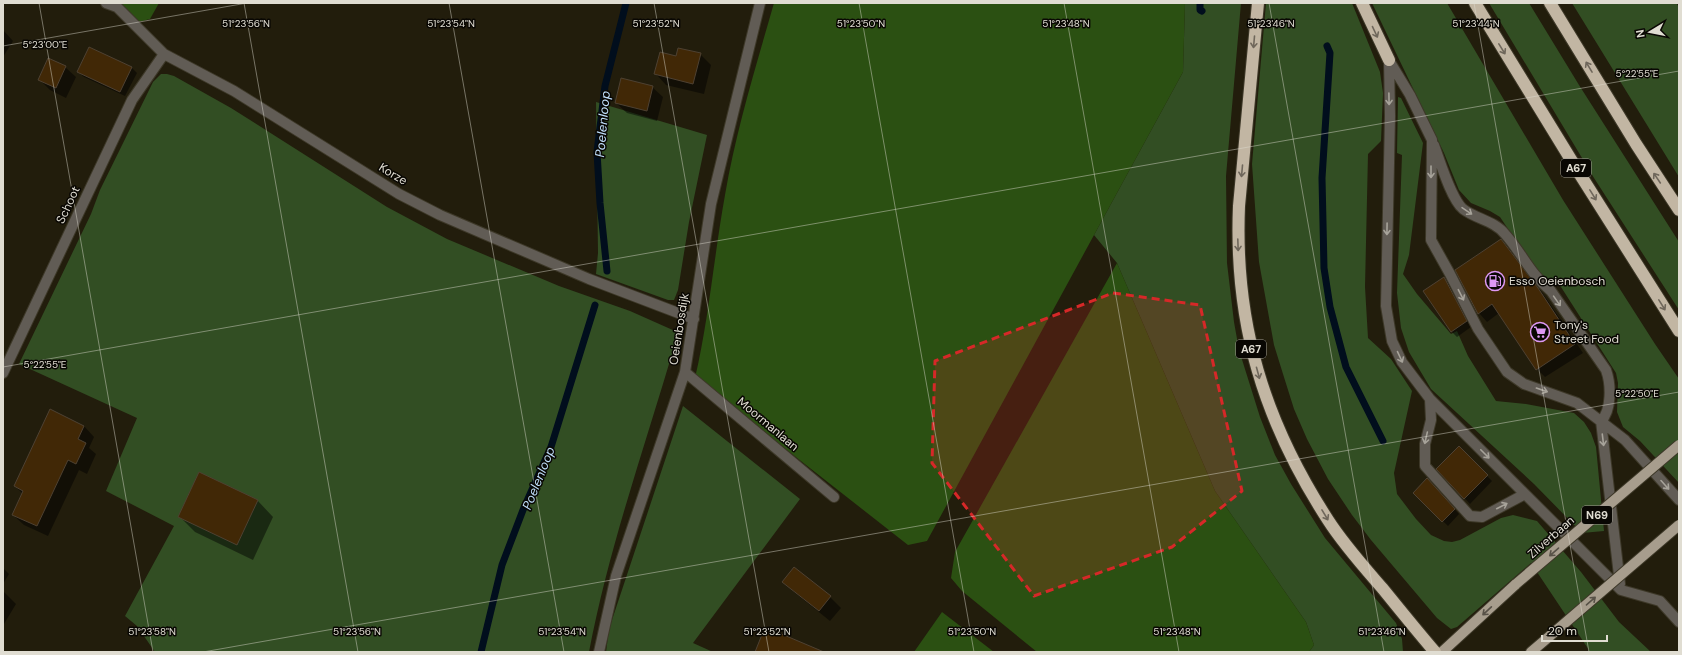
<svg xmlns="http://www.w3.org/2000/svg" width="1682" height="655" font-family="'DM Sans',sans-serif">
	<style>
		.green { fill: #324e23 }
		.forest { fill: #2b5012 }
		.shadow { fill: #0007 }
		.lines { fill: none; stroke-linecap: round; stroke-linejoin: round }
		.stream { stroke: #010e1d; stroke-width: 7 }
		.building { fill: #412806; stroke: #4e4132 }
		.service-casing { stroke: #3d3828; stroke-width: 12 }
		.minor-casing { stroke: #3d3828; stroke-width: 12 }
		.primary-casing { stroke: #3d3828; stroke-width: 12 }
		.motorway-casing { stroke: #3d3828; stroke-width: 14 }
		.service { stroke: #615c55; stroke-width: 10 }
		.minor { stroke: #615c55; stroke-width: 10 }
		.primary { stroke: #a79d8d; stroke-width: 10 }
		.motorway { stroke: #c2b6a3; stroke-width: 12 }
		.primary-bridge-casing { stroke: #3d3828; stroke-width: 12; stroke-linecap: butt }
		.primary-bridge { stroke: #a79d8d; stroke-width: 10 }
		.oneway { stroke: #6f675b }
		.oneway2 { stroke: #a7a39a }
		.oneway3 { stroke: #585248 }
		.marked { fill: #d62828; fill-opacity: 0.2; stroke: #d62828; stroke-width: 3; stroke-dasharray: 8 5; stroke-linejoin: round }
		.ticks { fill: none; stroke: #e0ddd2; stroke-width: 1; stroke-opacity: 0.45 }
		.labels { text-anchor: middle; stroke-width: 3; stroke-linejoin: round; paint-order: stroke }
		.shield { fill: #090703; stroke: #a09d94; stroke-width: 1 }
		.shield-label { font-size: 11px; font-weight: bold; fill: #e0ddd2 }
		.street-label { font-size: 12px; fill: #e0ddd2; stroke: #090703 }
		.poi-label { font-size: 12px; fill: #e0ddd2; stroke: #090703; text-anchor: start }
		.water-label { font-size: 13px; font-style: italic; fill: #bfdefb; stroke: #090703 }
		.ticks-label { font-size: 10px; text-anchor: middle; fill: #e0ddd2; stroke: #090703; stroke-width: 3; stroke-linejoin: round; paint-order: stroke }
	</style>
	<rect width="100%" height="100%" fill="#221d0c"/>
	<path class="green" d="M 1185,3 L 1241,3 L 1226,176 L 1227,263 L 1234,322 L 1239,350 L 1260,417 L 1275,455 L 1291,484 L 1325,538 L 1396,623 L 1402,639 L 1403,652 L 1309,652 L 1314,645 L 1306,622 L 1215,491 L 1117,263 L 1094,235 L 1183,72 Z
		M 1266,3 L 1352,3 L 1380,72 L 1383,93 L 1381,141 L 1368,154 L 1365,287 L 1368,338 L 1391,359 L 1412,391 L 1394,473 L 1397,494 L 1416,519 L 1431,535 L 1444,541 L 1452,542 L 1460,540 L 1501,518 L 1513,515 L 1537,521 L 1581,572 L 1619,622 L 1651,652 L 1587,652 L 1589,650 L 1531,563 L 1457,627 L 1451,629 L 1437,618 L 1371,540 L 1352,515 L 1328,479 L 1307,439 L 1294,409 L 1283,374 L 1274,345 L 1259,262 L 1252,164 Z
		M 1372,3 L 1447,3 L 1563,200 L 1655,344 L 1679,379 L 1679,483 L 1640,441 L 1623,427 L 1617,412 L 1618,383 L 1616,373 L 1561,287 L 1537,272 L 1500,217 L 1490,211 L 1471,203 L 1459,190 L 1444,153 Z
		M 1489,3 L 1529,3 L 1579,85 L 1679,242 L 1679,310 L 1594,178 Z
		M 1572,3 L 1676,3 L 1679,7 L 1679,177 Z
		M 161,74 L 167,74 L 174,76 L 231,108 L 387,207 L 447,239 L 559,286 L 630,311 L 675,331 L 676,337 L 675,344 C 645,446 609,547 589,652 L 155,652 L 137,626 L 125,616 L 174,526 L 106,491 L 137,418 L 19,364 L 91,214 L 100,190 L 153,82 Z
		M 1398,97 L 1401,98 L 1423,143 L 1409,255 L 1403,274 L 1417,294 L 1451,334 L 1457,331 L 1468,356 L 1496,401 L 1526,404 L 1574,413 L 1584,422 L 1591,433 L 1596,447 L 1604,531 L 1582,533 L 1534,484 L 1431,389 L 1409,352 L 1401,328 L 1397,293 L 1402,155 L 1397,153 Z
		M 596,102 L 707,135 L 689,222 L 678,290 L 674,300 L 668,300 L 596,274 L 598,253 Z
		M 683,406 L 800,499 L 693,643 L 713,652 L 606,652 L 609,629 Z"/>
	<path class="forest" d="M 103,3 L 159,3 L 150,19 L 142,21 L 137,21 Z
		M 774,3 L 1185,3 L 1183,72 L 927,541 L 908,545 L 695,378 C 709,318 714,256 725,195 C 736,130 756,66 774,3 Z
		M 1117,263 L 1215,491 L 1306,622 L 1314,645 L 1309,652 L 1037,652 L 962,591 L 951,578 L 955,552 Z
		M 942,612 L 994,652 L 914,652 Z"/>
	<path class="shadow" d="M 3,30 L 13,41 L 3,57 Z
		M 700,54 L 711,65 L 704,94 L 666,85 L 656,74 L 677,58 Z
		M 65,67 L 76,77 L 66,98 L 50,90 L 39,79 Z
		M 131,67 L 137,73 L 125,96 L 84,77 L 78,72 Z
		M 652,87 L 663,97 L 657,121 L 627,113 L 616,103 Z
		M 1501,241 L 1509,249 L 1546,298 L 1583,353 L 1545,377 L 1537,369 L 1499,313 L 1487,322 L 1479,313 Z
		M 1444,279 L 1449,284 L 1471,327 L 1457,337 L 1452,332 L 1425,292 Z
		M 84,426 L 94,437 L 89,448 L 96,454 L 87,474 L 79,470 L 48,536 L 24,525 L 13,515 L 23,494 L 15,486 Z
		M 1459,448 L 1492,481 L 1470,504 L 1438,469 Z
		M 199,473 L 258,501 L 273,517 L 253,560 L 195,532 L 179,516 Z
		M 1432,485 L 1459,514 L 1448,526 L 1414,493 Z
		M 3,568 L 9,574 L 3,584 Z
		M 794,568 L 830,597 L 841,608 L 830,621 L 794,592 L 783,582 Z
		M 3,591 L 16,604 L 4,624 L 3,624 Z"/>
	<g class="lines">
		<path class="stream" d="M 1200,3 L 1200,10 L 1202,11
			M 1327,46 L 1330,53 L 1322,178 L 1324,268 L 1330,307 L 1346,367 L 1383,441
			M 607,271 L 600,203 L 597,152 L 605,86 L 626,3
			M 481,652 L 502,565 L 523,510 L 551,447 L 595,305"/>
	</g>
	<path class="building" d="M 89,47 L 132,67 L 120,92 L 77,72 Z
		M 678,48 L 701,53 L 693,84 L 654,74 L 660,52 L 676,56 Z
		M 48,58 L 66,66 L 56,88 L 38,80 Z
		M 621,78 L 653,86 L 647,111 L 615,103 Z
		M 1501,239 L 1538,288 L 1575,344 L 1536,370 L 1492,304 L 1478,314 L 1455,270 Z
		M 1444,277 L 1467,321 L 1451,332 L 1423,291 Z
		M 50,409 L 84,426 L 78,439 L 86,443 L 76,464 L 68,460 L 37,526 L 12,515 L 23,491 L 14,486 Z
		M 1459,446 L 1488,475 L 1464,499 L 1436,469 Z
		M 199,472 L 258,500 L 237,545 L 178,517 Z
		M 1427,478 L 1455,509 L 1442,522 L 1413,493 Z
		M 794,567 L 831,596 L 819,611 L 782,582 Z
		M 765,627 L 824,652 L 755,652 Z"/>
	<g class="lines">
		<defs>
			<path id="service" d="M 1389,60 L 1390,116 L 1386,306 L 1392,341 L 1402,362 L 1430,399 L 1621,590 L 1660,601 L 1679,622
				M 1390,62 L 1410,95 L 1432,140 L 1431,240 L 1450,274 L 1478,329 L 1507,372 L 1524,384 L 1577,403 L 1625,440 L 1679,500
				M 1434,145 C 1440,161 1451,199 1463,209 C 1476,219 1495,221 1505,234 C 1522,253 1530,274 1551,291 L 1606,370 C 1611,384 1612,410 1601,421 L 1620,584
				M 1430,399 L 1431,420 L 1425,444 L 1425,466 L 1470,516 L 1482,517 L 1525,494"/>
			<path id="minor" d="M 106,3 L 117,7 L 164,54 L 234,91 L 399,194 L 440,215 L 589,279 L 694,319
				M 685,372 L 834,497
				M 3,373 L 132,100 L 164,54
				M 599,652 L 616,576 L 685,372 L 711,204 L 760,3"/>
			<path id="primary" d="M 1442,652 L 1516,584
				M 1531,652 L 1551,635"/>
			<path id="motorway" d="M 1258,3 L 1239,206 C 1234,324 1264,421 1328,520 C 1344,545 1364,567 1383,589 C 1400,610 1417,631 1435,652
				M 1362,3 L 1389,60
				M 1475,3 L 1581,176 L 1679,331
				M 1550,3 L 1636,144 L 1679,210"/>
		</defs>
		<use href="#service" class="service-casing"/>
		<use href="#minor" class="minor-casing"/>
		<use href="#primary" class="primary-casing"/>
		<use href="#motorway" class="motorway-casing"/>
		<use href="#service" class="service"/>
		<use href="#minor" class="minor"/>
		<use href="#primary" class="primary"/>
		<use href="#motorway" class="motorway"/>
		<defs>
			<path id="primary-bridge" d="M 1516,584 L 1679,445
				M 1551,635 L 1679,525"/>
		</defs>
		<use href="#primary-bridge" class="primary-bridge-casing"/>
		<use href="#primary-bridge" class="primary-bridge"/>
	</g>
	<defs><path id="oneway-shaft" d="M-6 0H5M1.5-3L5.5 0L1.5 3" fill="none" stroke-width="1.6" stroke-linecap="round" stroke-linejoin="round"/></defs>
	<g class="oneway">
		<use href="#oneway-shaft" transform="translate(1375 32) rotate(65)"/>
		<use href="#oneway-shaft" transform="translate(1254 42) rotate(95)"/>
		<use href="#oneway-shaft" transform="translate(1502 49) rotate(58)"/>
		<use href="#oneway-shaft" transform="translate(1589 67) rotate(-121)"/>
		<use href="#oneway-shaft" transform="translate(1242 171) rotate(95)"/>
		<use href="#oneway-shaft" transform="translate(1657 178) rotate(-124)"/>
		<use href="#oneway-shaft" transform="translate(1593 195) rotate(58)"/>
		<use href="#oneway-shaft" transform="translate(1238 245) rotate(88)"/>
		<use href="#oneway-shaft" transform="translate(1662 305) rotate(58)"/>
		<use href="#oneway-shaft" transform="translate(1258 373) rotate(75)"/>
		<use href="#oneway-shaft" transform="translate(1325 515) rotate(59)"/>
	</g>
	<g class="oneway2">
		<use href="#oneway-shaft" transform="translate(1389 99) rotate(89)"/>
		<use href="#oneway-shaft" transform="translate(1431 172) rotate(90)"/>
		<use href="#oneway-shaft" transform="translate(1467 211) rotate(34)"/>
		<use href="#oneway-shaft" transform="translate(1387 229) rotate(91)"/>
		<use href="#oneway-shaft" transform="translate(1461 295) rotate(63)"/>
		<use href="#oneway-shaft" transform="translate(1557 301) rotate(55)"/>
		<use href="#oneway-shaft" transform="translate(1400 357) rotate(65)"/>
		<use href="#oneway-shaft" transform="translate(1542 390) rotate(19)"/>
		<use href="#oneway-shaft" transform="translate(1426 438) rotate(103)"/>
		<use href="#oneway-shaft" transform="translate(1603 440) rotate(83)"/>
		<use href="#oneway-shaft" transform="translate(1485 454) rotate(45)"/>
		<use href="#oneway-shaft" transform="translate(1665 485) rotate(48)"/>
		<use href="#oneway-shaft" transform="translate(1502 506) rotate(-27)"/>
	</g>
	<g class="oneway3">
		<use href="#oneway-shaft" transform="translate(1554 552) rotate(139)"/>
		<use href="#oneway-shaft" transform="translate(1591 601) rotate(-41)"/>
		<use href="#oneway-shaft" transform="translate(1487 611) rotate(137)"/>
	</g>
	<path class="marked" d="M 1113,293 L 1200,305 L 1242,491 L 1172,547 L 1034,596 L 932,463 L 935,361 Z"/>
	<path class="ticks" d="M 39,3 L 153,652M 244,3 L 358,652M 449,3 L 564,652M 654,3 L 769,652M 859,3 L 974,652M 1064,3 L 1179,652M 1269,3 L 1384,652M 1474,3 L 1589,652M 3,46 L 247,3M 3,367 L 1679,71M 203,652 L 1679,392"/>
	<defs>
		<symbol id="fuel-ring" viewBox="-11 -11 22 22"><circle r="9.5" fill="#090703" stroke="#dd99f4" stroke-width="1.5"/><path d="M-5.5-6h7V0h2V4h1.3V-2.5L3-4.5l.8-.8L6-3V5H2.5V1h-1V6h-7ZM-4.2-4.7v3.2H.2V-4.7Z" fill="#dd99f4"/></symbol>
		<symbol id="supermarket-ring" viewBox="-11 -11 22 22"><circle r="9.5" fill="#090703" stroke="#dd99f4" stroke-width="1.5"/><path d="M-6-5.5h2.5l.6 2H6L4.5 2H-2.5L-4.4-4H-6ZM-1.5 3.2a1.3 1.3 0 1 0 .1 0ZM3 3.2a1.3 1.3 0 1 0 .1 0Z" fill="#dd99f4"/></symbol>
	</defs>
	<g fill-rule="evenodd">
		<use href="#fuel-ring" x="1484" y="270" width="22" height="22"/>
		<use href="#supermarket-ring" x="1529" y="321" width="22" height="22"/>
	</g>
	<g class="labels">
		<g class="shield">
			<rect x="1561" y="159" width="30" height="18" rx="3"/>
			<rect x="1236" y="340" width="30" height="18" rx="3"/>
			<rect x="1582" y="506" width="30" height="18" rx="3"/>
		</g>
		<g class="shield-label">
			<text x="1576" y="172">A67</text>
			<text x="1251" y="353">A67</text>
			<text x="1597" y="519">N69</text>
		</g>
		<g class="street-label">
			<text transform="translate(393 174) rotate(31)" y="4">Korze</text>
			<text transform="translate(68 205) rotate(-65)" y="4">Schoot</text>
			<text transform="translate(679 329) rotate(-81)" y="4">Oeienbosdijk</text>
			<text transform="translate(768 424) rotate(40)" y="4">Moormanlaan</text>
			<text transform="translate(1551 537) rotate(-41)" y="4">Zilverbaan</text>
		</g>
		<g class="poi-label">
			<text x="1509" y="285">Esso Oeienbosch</text>
			<text x="1554" y="329">Tony's<tspan x="1554" dy="14">Street Food</tspan></text>
		</g>
		<g class="water-label">
			<text transform="translate(602 124) rotate(-85)" y="5">Poelenloop</text>
			<text transform="translate(538 478) rotate(-68)" y="5">Poelenloop</text>
		</g>
	</g>
	<g class="ticks-label">
		<text x="1476" y="27">51°23'44"N</text>
		<text x="246" y="27">51°23'56"N</text>
		<text x="451" y="27">51°23'54"N</text>
		<text x="656" y="27">51°23'52"N</text>
		<text x="861" y="27">51°23'50"N</text>
		<text x="1066" y="27">51°23'48"N</text>
		<text x="1271" y="27">51°23'46"N</text>
		<text x="45" y="48">5°23'00"E</text>
		<text x="1637" y="77">5°22'55"E</text>
		<text x="45" y="368">5°22'55"E</text>
		<text x="1637" y="397">5°22'50"E</text>
		<text x="152" y="635">51°23'58"N</text>
		<text x="357" y="635">51°23'56"N</text>
		<text x="562" y="635">51°23'54"N</text>
		<text x="767" y="635">51°23'52"N</text>
		<text x="972" y="635">51°23'50"N</text>
		<text x="1177" y="635">51°23'48"N</text>
		<text x="1382" y="635">51°23'46"N</text>
	</g>
	<rect width="1682" height="655" fill="none" stroke="#e0ddd2" stroke-width="8"/>
	<g transform="translate(1650 32) rotate(260)" stroke="#090703" stroke-width="3" paint-order="stroke">
	<path d="M0-3L7 15L0 10L-7 15Z" fill="#e0ddd2"/>
	<text y="-6" font-size="11" font-weight="bold" text-anchor="middle" fill="#e0ddd2">N</text>
	</g>
	<path d="M1542 635v6h65v-6" fill="none" stroke="#e0ddd2" stroke-width="2"/>
	<text x="1548" y="635" font-size="12" fill="#e0ddd2" stroke="#090703" stroke-width="3" paint-order="stroke">20 m</text>
</svg>
